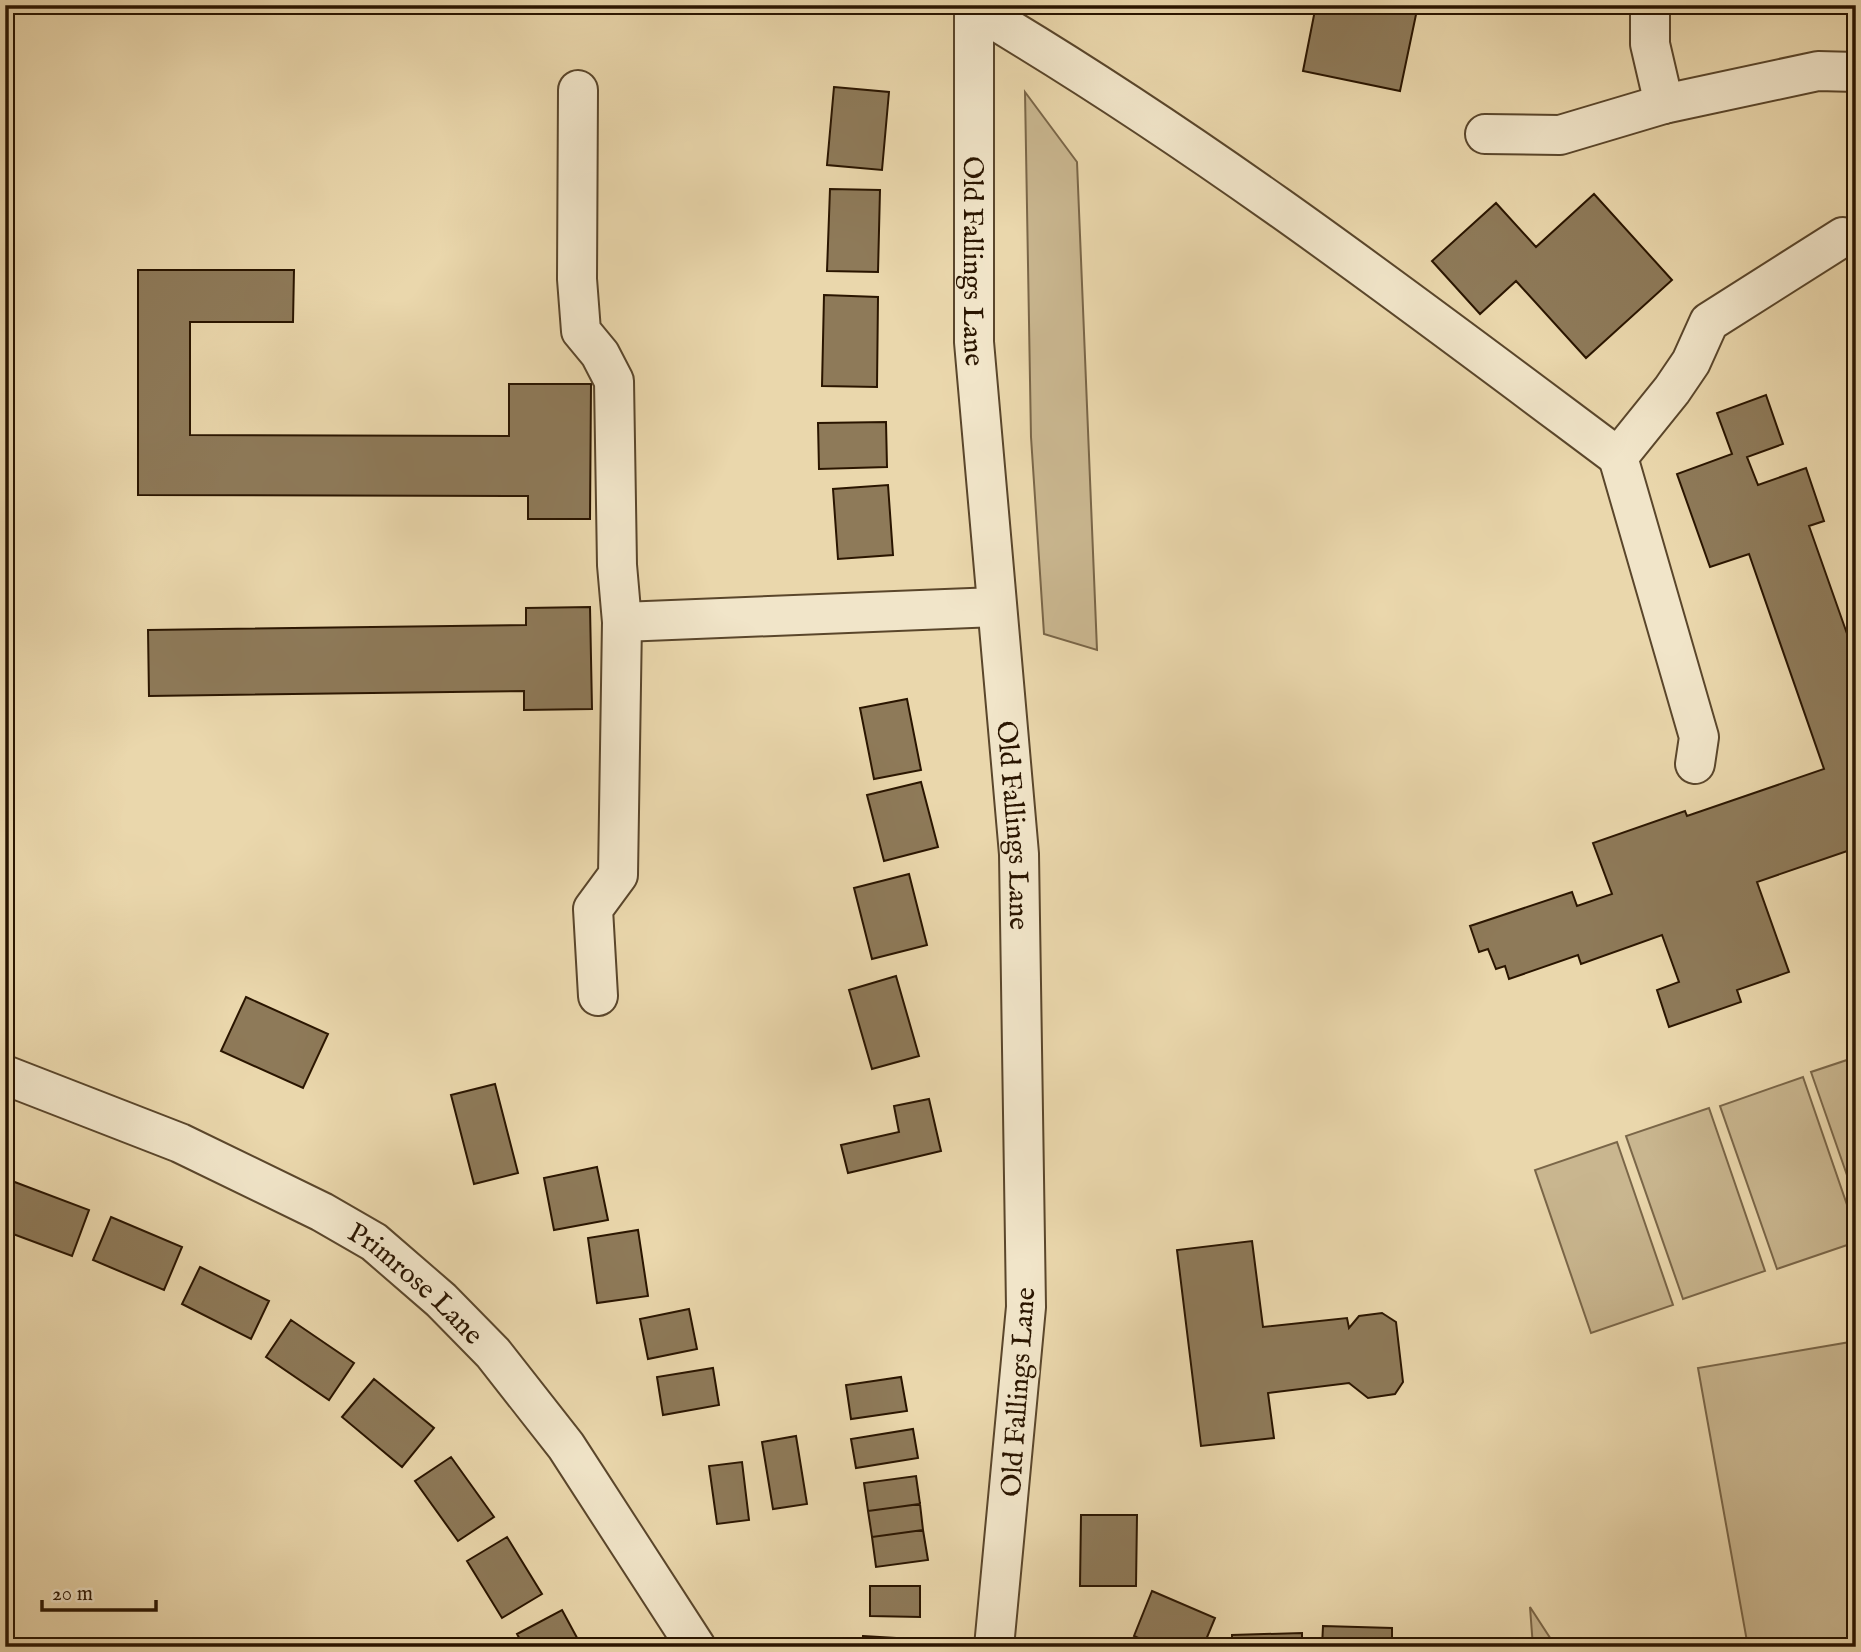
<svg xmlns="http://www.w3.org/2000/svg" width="1861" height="1652" font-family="'IM FELL English',serif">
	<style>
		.green { fill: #c9b68f; stroke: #7a6648; stroke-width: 2 }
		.building { fill: #8e7a59; stroke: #2a1500; stroke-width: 2 }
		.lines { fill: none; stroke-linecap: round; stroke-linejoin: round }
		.minor-casing { stroke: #5a462b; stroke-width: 42 }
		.minor { stroke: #f1e5c9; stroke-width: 38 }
		.labels { text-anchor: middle; stroke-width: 6; stroke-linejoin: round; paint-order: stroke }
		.street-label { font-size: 28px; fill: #2a1500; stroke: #f1e5c9 }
	</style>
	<rect width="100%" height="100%" fill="#ead7ac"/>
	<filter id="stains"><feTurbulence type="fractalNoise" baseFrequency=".00286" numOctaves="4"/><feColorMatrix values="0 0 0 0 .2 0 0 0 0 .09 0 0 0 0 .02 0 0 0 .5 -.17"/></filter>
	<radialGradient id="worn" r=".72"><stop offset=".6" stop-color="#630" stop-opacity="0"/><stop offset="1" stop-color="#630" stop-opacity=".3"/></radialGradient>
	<path class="green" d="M 1025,92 L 1077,162 L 1097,650 L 1044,634 L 1031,437 Z
		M 1856,1057 L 1856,1201 L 1811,1072 Z
		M 1803,1077 L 1856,1231 L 1856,1242 L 1777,1269 L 1720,1106 Z
		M 1709,1108 L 1765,1271 L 1683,1299 L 1626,1136 Z
		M 1617,1142 L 1673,1305 L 1591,1333 L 1535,1170 Z
		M 1856,1341 L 1856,1647 L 1748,1647 L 1698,1368 Z
		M 1530,1607 L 1556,1647 L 1533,1647 Z"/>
	<path class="building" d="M 1316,5 L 1418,5 L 1400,91 L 1303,71 Z
		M 834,87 L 889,92 L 882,170 L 827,165 Z
		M 830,189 L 880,190 L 878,272 L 827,271 Z
		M 1594,194 L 1672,280 L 1586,358 L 1516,281 L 1480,314 L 1432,261 L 1496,203 L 1536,247 Z
		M 138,270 L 294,270 L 293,322 L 190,322 L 190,435 L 509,436 L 509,384 L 591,384 L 590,519 L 528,519 L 528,496 L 138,495 Z
		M 824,295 L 878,297 L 877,387 L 822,386 Z
		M 1766,395 L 1783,444 L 1747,457 L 1758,485 L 1806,468 L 1824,521 L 1809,526 L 1851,645 L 1856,643 L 1856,848 L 1757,882 L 1789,972 L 1737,990 L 1741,1002 L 1669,1027 L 1657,990 L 1679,982 L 1662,935 L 1581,964 L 1578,955 L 1509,979 L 1505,966 L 1496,969 L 1488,949 L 1479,952 L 1470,926 L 1572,892 L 1577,906 L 1612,894 L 1593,843 L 1685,811 L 1687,816 L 1824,769 L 1749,554 L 1710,567 L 1677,474 L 1732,454 L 1717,413 Z
		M 886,422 L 887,467 L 819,469 L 818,423 Z
		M 888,485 L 893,555 L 838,559 L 833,489 Z
		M 590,607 L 592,709 L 524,710 L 524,691 L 149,696 L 148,630 L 526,625 L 526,608 Z
		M 907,699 L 921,770 L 874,779 L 860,708 Z
		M 921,782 L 938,847 L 884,861 L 867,795 Z
		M 909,874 L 927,945 L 872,959 L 854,888 Z
		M 896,976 L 919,1056 L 872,1069 L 849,990 Z
		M 246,997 L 328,1034 L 303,1088 L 221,1051 Z
		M 495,1084 L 518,1173 L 474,1184 L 451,1095 Z
		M 929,1099 L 941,1151 L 848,1173 L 841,1145 L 899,1132 L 894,1106 Z
		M 597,1167 L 608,1220 L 554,1230 L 544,1178 Z
		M 12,1181 L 89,1210 L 72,1256 L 5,1231 L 5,1198 Z
		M 111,1217 L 182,1247 L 164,1290 L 93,1260 Z
		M 638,1230 L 648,1296 L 597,1303 L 588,1238 Z
		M 1252,1241 L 1263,1327 L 1347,1318 L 1349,1328 L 1359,1316 L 1382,1313 L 1396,1322 L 1403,1382 L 1395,1394 L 1368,1398 L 1349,1383 L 1268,1393 L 1274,1438 L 1201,1446 L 1177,1250 Z
		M 200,1267 L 269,1301 L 251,1339 L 182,1304 Z
		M 689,1309 L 697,1349 L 648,1359 L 640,1319 Z
		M 291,1320 L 354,1363 L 329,1400 L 266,1357 Z
		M 713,1368 L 719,1405 L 663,1415 L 657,1377 Z
		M 901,1377 L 907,1411 L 851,1419 L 846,1385 Z
		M 374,1379 L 434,1428 L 402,1467 L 342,1417 Z
		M 913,1429 L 918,1458 L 856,1468 L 851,1439 Z
		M 796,1436 L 807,1504 L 773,1509 L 762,1442 Z
		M 451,1457 L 494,1517 L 458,1541 L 415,1481 Z
		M 742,1462 L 749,1520 L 717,1524 L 709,1466 Z
		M 916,1476 L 920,1504 L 868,1511 L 864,1483 Z
		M 920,1504 L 923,1530 L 872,1537 L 868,1511 Z
		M 1081,1515 L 1137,1515 L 1136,1586 L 1080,1586 Z
		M 923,1530 L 928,1560 L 876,1567 L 872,1537 Z
		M 507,1537 L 542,1594 L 502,1618 L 467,1561 Z
		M 870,1586 L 920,1586 L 920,1617 L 870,1616 Z
		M 1152,1591 L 1215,1618 L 1203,1647 L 1158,1647 L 1134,1636 Z
		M 562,1610 L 582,1647 L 524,1647 L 517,1634 Z
		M 1323,1626 L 1392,1628 L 1392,1647 L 1322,1647 Z
		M 1302,1633 L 1302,1647 L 1232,1647 L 1232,1635 Z
		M 863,1636 L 912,1639 L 912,1647 L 862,1647 Z"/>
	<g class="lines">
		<defs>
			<g id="minor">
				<path id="s1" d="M 974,5 L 974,342 L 1019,854 L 1026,1307 L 994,1647"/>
				<path d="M 1650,5 L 1650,44 L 1664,104"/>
				<path d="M 974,8 C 1200,141 1408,300 1618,457 L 1672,390 L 1691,362 L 1709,322 L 1843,237"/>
				<path d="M 578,90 L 577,279 L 581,331 L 600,354 L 614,381 L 617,565 L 622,622 L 618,875 L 593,909 L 598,996"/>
				<path d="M 1485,134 L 1560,135 L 1664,104 L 1818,71 L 1856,72"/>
				<path d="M 1618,457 L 1699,737 L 1695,764"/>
				<path d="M 622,622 L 996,607"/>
				<path id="s2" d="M 5,1075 L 180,1143 L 322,1212 L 374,1242 L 441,1300 L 493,1353 L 566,1446 L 696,1647"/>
			</g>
		</defs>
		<use href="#minor" class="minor-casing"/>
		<use href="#minor" class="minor"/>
	</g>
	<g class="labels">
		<g class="street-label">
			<text dy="10" stroke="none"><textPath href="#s1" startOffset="256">Old Fallings Lane</textPath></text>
			<text dy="10" stroke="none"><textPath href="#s1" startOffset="822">Old Fallings Lane</textPath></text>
			<text dy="10" stroke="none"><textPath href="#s2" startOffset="464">Primrose Lane</textPath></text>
			<text transform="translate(1017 1392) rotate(-86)" y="10">Old Fallings Lane</text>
		</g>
	</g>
	<rect width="1861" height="1652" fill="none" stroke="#ead7ac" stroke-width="28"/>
	<rect x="7" y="7" width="1847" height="1638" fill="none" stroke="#2a1500" stroke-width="3.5"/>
	<rect x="14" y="14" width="1833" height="1624" fill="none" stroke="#2a1500" stroke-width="2"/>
	<path d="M42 1600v10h114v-10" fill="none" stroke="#2a1500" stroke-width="3.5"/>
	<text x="52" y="1600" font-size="21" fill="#2a1500" stroke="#f1e5c9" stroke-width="5" paint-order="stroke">20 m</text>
	<rect width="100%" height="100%" filter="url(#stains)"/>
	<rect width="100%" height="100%" fill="url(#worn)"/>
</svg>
